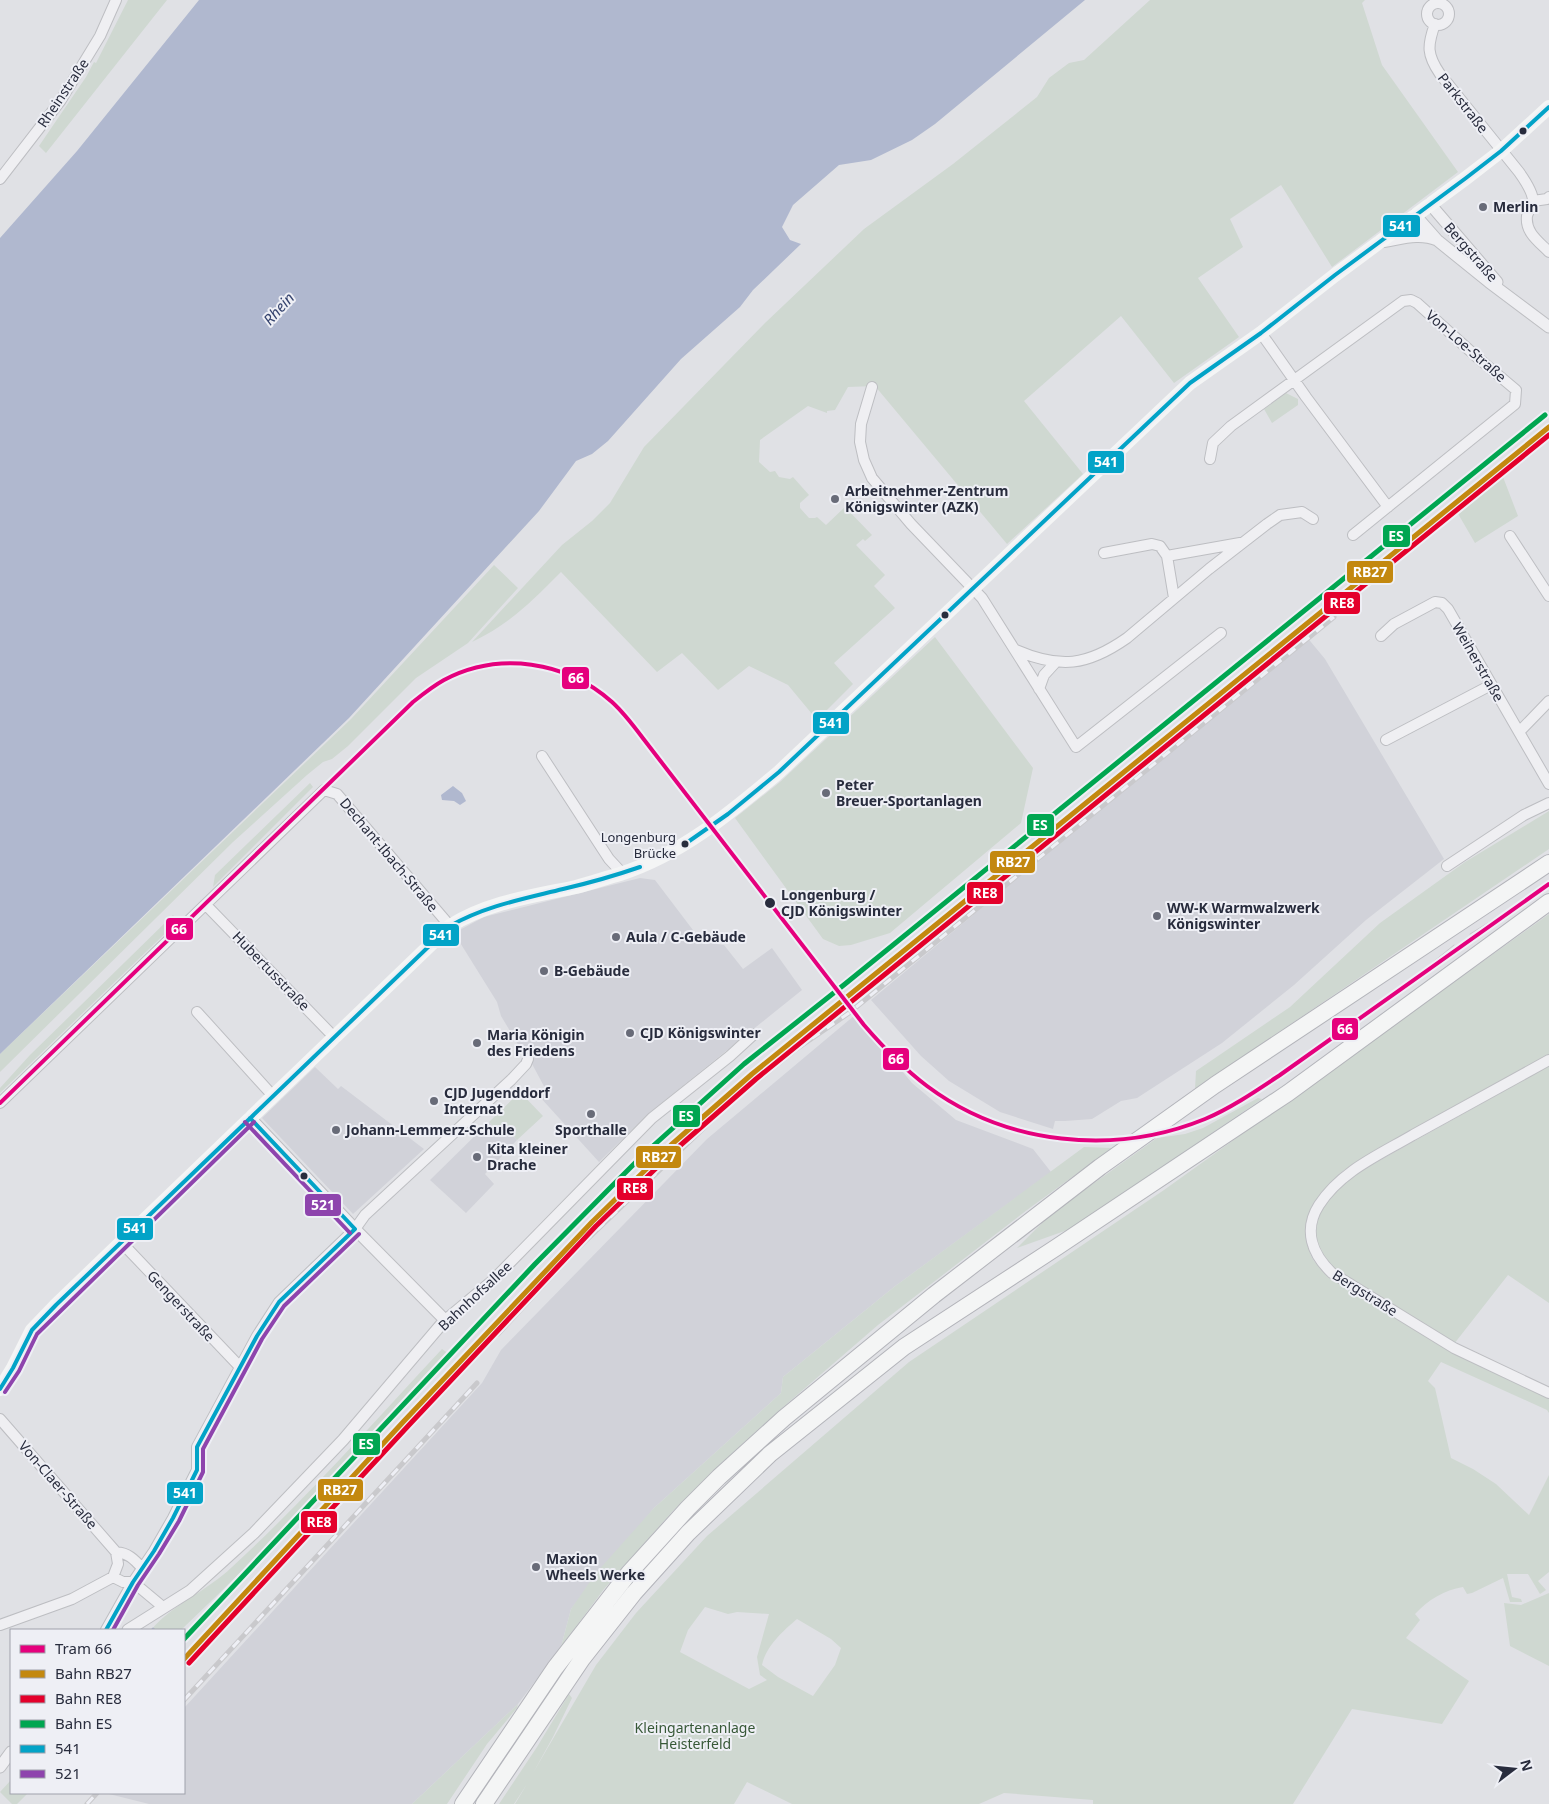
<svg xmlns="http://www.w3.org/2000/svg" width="1549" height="1804" font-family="'Noto Sans',sans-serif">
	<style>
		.built { fill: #d1d2d9 }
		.green { fill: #cfd8d1; fill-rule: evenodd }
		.water { fill: #b0b8cf }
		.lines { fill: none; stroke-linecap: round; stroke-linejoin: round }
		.stream { stroke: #b0b8cf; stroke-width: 3 }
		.minor-casing { stroke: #bdbec2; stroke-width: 12 }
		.tertiary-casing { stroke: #bdbec2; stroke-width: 13 }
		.trunk-casing { stroke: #b3b4ba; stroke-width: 18 }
		.minor { stroke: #efeff2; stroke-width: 10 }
		.tertiary { stroke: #efeff2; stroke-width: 11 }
		.secondary { stroke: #f4f5f5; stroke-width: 14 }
		.trunk { stroke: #f4f5f5; stroke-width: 16 }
		.tram { stroke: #c9c9cc; stroke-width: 1 }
		.rail-casing { stroke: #c9c9cc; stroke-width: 5 }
		.rail { stroke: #eeeff5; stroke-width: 3; stroke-dasharray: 9; stroke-linecap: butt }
		.bus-1-casing { stroke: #eeeff5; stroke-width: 8 }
		.bus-2-casing { stroke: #eeeff5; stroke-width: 8 }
		.bus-1 { stroke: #02a3c7; stroke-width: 4 }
		.bus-2 { stroke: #8e44ad; stroke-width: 4 }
		.rail-1-casing { stroke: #eeeff5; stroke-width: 9 }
		.rail-2-casing { stroke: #eeeff5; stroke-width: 9 }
		.rail-3-casing { stroke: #eeeff5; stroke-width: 9 }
		.rail-1 { stroke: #c3880f; stroke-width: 5 }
		.rail-2 { stroke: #e4002b; stroke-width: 5 }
		.rail-3 { stroke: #00a651; stroke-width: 5 }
		.tram-1-casing { stroke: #eeeff5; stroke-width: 8 }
		.tram-1 { stroke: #e5007d; stroke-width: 4 }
		.bus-dot { fill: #282c3d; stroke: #eeeff5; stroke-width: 2 }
		.poi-dot { fill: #686b78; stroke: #eeeff5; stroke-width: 2 }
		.labels { text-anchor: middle; stroke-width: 4; stroke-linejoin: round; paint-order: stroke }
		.bus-label { font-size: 13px; fill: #282c3d; stroke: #eeeff5; text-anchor: end }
		.street-label { font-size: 14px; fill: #282c3d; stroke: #eeeff5 }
		.poi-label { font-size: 14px; font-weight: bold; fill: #282c3d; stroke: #eeeff5; text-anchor: start }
		.stop-label { font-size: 14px; font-weight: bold; fill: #282c3d; stroke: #eeeff5; text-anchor: start }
		.park-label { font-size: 14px; fill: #375837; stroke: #eeeff5 }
		.water-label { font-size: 15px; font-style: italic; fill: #35436e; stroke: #eeeff5 }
		.line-badge { stroke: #eeeff5; stroke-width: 2 }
		.badge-label { font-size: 14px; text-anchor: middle; font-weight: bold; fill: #fff }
	</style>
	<rect width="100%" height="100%" fill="#e0e1e5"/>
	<path class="built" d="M 1306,636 L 1325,659 L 1444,859 L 1366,920 L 1294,985 L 1222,1043 L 1137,1098 L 1121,1101 L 1092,1119 L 1065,1121 L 1055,1121 L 1053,1129 L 1000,1112 L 949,1081 L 921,1056 L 871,1000 L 973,915 L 970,908 Z
		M 640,878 L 655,880 L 702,942 L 724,945 L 743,969 L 772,948 L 802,990 L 649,1113 L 599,1162 L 539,1096 L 546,1090 L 531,1062 L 522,1051 L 501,1016 L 497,1002 L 454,933 L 484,917 Z
		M 855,1015 L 912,1083 L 956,1120 L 1033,1149 L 1051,1172 L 894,1287 L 783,1377 L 781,1393 L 654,1508 L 571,1609 L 561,1647 L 518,1704 L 412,1804 L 149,1804 L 105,1793 L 184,1793 L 184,1708 L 482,1383 L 501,1350 L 707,1139 Z
		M 315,1067 L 338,1089 L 341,1086 L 424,1149 L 353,1214 L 262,1118 Z
		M 489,1122 L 498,1131 L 508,1130 L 517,1140 L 485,1174 L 494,1184 L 466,1213 L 430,1180 Z"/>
	<path class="green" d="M 128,0 L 167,0 L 46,153 L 39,146 L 86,77 L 94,62 L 96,63 Z
		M 1150,0 L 1365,0 L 1362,3 L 1382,65 L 1458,172 L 1332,267 L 1281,185 L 1230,219 L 1243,247 L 1198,278 L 1239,337 L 1174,383 L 1121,316 L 1024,401 L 1083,474 L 1007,544 L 875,386 L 848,387 L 835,410 L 827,411 L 827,404 L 827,413 L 808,406 L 760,440 L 759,462 L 770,472 L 775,471 L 779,477 L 790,479 L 793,477 L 809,495 L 800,503 L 800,508 L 809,518 L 815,518 L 817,517 L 826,525 L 845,507 L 872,535 L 865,541 L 863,539 L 856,545 L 885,575 L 874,586 L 895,608 L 834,663 L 853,684 L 817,720 L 788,685 L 749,666 L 718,690 L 682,653 L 657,672 L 561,572 C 531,602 511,623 472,642 L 562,545 L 592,521 L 610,503 L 644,447 L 765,323 L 864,229 L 953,164 L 1037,97 L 1049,78 L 1069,63 L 1084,60 Z
		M 1286,393 L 1298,399 L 1298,405 L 1272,423 L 1264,409 Z
		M 1503,477 L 1518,516 L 1475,543 L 1457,512 Z
		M 494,565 L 518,588 L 468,643 L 416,678 L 348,746 L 332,759 L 323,762 L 307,775 L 233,842 L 0,1072 L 0,1054 L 351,719 Z
		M 935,637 L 1033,768 L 1021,823 L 890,933 L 851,945 L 839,946 L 823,939 L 735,818 L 780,782 Z
		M 310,783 L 313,787 L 213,887 L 215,875 Z
		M 1549,811 L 1549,849 L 1195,1089 L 1196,1071 L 1290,1007 L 1380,923 L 1465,862 Z
		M 1549,914 L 1549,1056 L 1464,1101 L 1344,1170 C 1334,1179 1322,1190 1316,1203 C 1313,1209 1312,1218 1311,1225 C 1305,1250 1309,1259 1328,1276 L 1549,1396 L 1549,1413 L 1547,1410 L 1441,1362 L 1428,1381 L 1435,1388 L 1451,1458 L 1473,1469 L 1496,1484 L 1529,1515 L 1549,1475 L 1549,1572 L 1538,1581 L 1546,1590 L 1540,1594 L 1528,1574 L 1507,1574 L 1512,1597 L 1521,1599 L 1522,1602 L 1510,1602 L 1503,1578 L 1472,1593 L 1467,1594 L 1463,1587 C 1444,1590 1428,1600 1415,1614 L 1420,1620 L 1406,1638 L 1469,1681 L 1442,1724 L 1352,1709 L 1293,1804 L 1093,1804 L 1093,1800 L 1004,1793 L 979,1804 L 792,1804 L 747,1782 L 734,1804 L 515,1804 L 527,1784 L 514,1804 L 499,1804 L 537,1747 L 569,1694 L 572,1698 L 553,1737 L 533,1773 L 596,1665 L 636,1613 L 707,1536 L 909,1362 L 1164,1190 ZM 705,1607 L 728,1614 L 737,1612 L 769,1614 L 757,1657 L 760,1675 L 767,1680 L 749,1689 L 680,1652 L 688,1630 ZM 797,1619 L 831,1639 L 841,1648 L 835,1665 L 813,1696 L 778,1677 L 762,1665 C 766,1646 783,1631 797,1619 Z
		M 173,915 L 178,921 L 0,1093 L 0,1088 L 30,1055 Z
		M 1549,1066 L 1549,1303 L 1508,1275 L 1454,1344 L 1335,1270 L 1320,1255 L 1315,1232 L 1317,1218 L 1326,1203 L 1350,1177 Z
		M 520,1092 L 543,1116 L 517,1140 L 508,1130 L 498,1131 L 489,1122 Z
		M 1258,1098 L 1262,1099 L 1073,1228 L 1017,1248 L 1051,1214 L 1157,1138 L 1185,1134 L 1203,1128 Z
		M 1084,1147 L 1112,1148 L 1027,1210 L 878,1325 L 782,1408 L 717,1467 L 672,1512 L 604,1589 L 561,1647 L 571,1609 L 596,1573 L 654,1508 L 781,1393 L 783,1377 L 894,1287 Z
		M 442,1349 L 449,1354 C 363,1450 274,1541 181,1630 L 151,1630 C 173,1604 207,1591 232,1567 C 306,1499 373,1423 442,1349 Z
		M 1549,1593 L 1549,1666 L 1510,1646 L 1504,1603 L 1521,1605 Z
		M 518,1704 L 517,1708 L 487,1744 L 447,1804 L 412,1804 Z
		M 11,1780 L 11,1793 L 28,1793 L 17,1804 L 12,1804 L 0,1792 Z"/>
	<path class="water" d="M 199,0 L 1085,0 L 935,124 L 912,140 L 871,160 L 839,165 L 793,205 L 782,227 L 790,240 L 801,244 L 753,290 L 740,307 L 681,359 L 608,441 L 592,454 L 576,461 L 539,511 L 349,718 L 0,1054 L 0,238 L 77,151 Z
		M 453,786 L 462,793 L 466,801 L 460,805 L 454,801 L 442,800 L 441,795 Z"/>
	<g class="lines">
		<path class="stream" d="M 153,1629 L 154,1630"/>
		<defs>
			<path id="minor" d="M1427 14a11 11 0 1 1 22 0a11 11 0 1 1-22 0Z
				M 1435,24 C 1427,46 1427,55 1440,74 L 1519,172 C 1524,179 1533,193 1533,201 C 1533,206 1528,211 1527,216 C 1525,232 1538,241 1549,252
				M 0,179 L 61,100 L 100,36 L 116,0
				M 1533,201 L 1547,199 L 1549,197
				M 1261,333 L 1306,397 L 1388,507
				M 872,387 L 861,424 L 860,442 L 864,460 L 872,478 L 911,524 L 982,598 L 1076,747 L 1221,633
				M 1210,459 L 1213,443 L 1231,426 L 1403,301 L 1411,300 L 1417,303 L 1478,358 L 1516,390 L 1515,404 L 1353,535
				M 1510,536 L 1549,596
				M 1104,553 L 1152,544 L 1160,546 L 1167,556
				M 1174,598 L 1167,556 L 1240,543
				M 1381,636 L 1394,624 L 1435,602 L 1442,603 L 1448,609 L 1549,784
				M 1016,650 C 1060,669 1087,666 1127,638 L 1209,569 L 1267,524 L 1280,515 L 1302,512 L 1313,519
				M 1039,689 L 1044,675 L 1055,663
				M 1519,732 L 1549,701
				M 1386,740 L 1491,685
				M 542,756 L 609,859 L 622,873
				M 1447,866 L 1524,815 L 1549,803
				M 206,905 L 335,1038
				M 197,1012 L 273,1096
				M 1549,1060 C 1503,1085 1458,1110 1413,1135 C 1379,1155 1341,1171 1319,1205 C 1303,1230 1312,1254 1332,1273 L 1454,1348 L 1549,1393
				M 0,1103 L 324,790 L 337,794 L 450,926
				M 122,1243 L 241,1368
				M 445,1320 L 493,1280 L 652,1118 L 730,1056 L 754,1034
				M 0,1419 L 116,1552 C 128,1553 134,1559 142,1568
				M 113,1577 L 118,1564 L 116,1552
				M 0,1625 L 72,1599 L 113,1577 L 123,1582 L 133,1582 L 163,1607
				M 106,1630 L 133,1582 L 154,1551 L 173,1518 L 197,1470 L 197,1447 L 257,1336 L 279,1302 L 355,1229 L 365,1215 L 511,1080 L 526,1064 L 528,1059"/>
			<path id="tertiary" d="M 1430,204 L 1497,282
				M 1415,215 L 1437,240 L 1489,282 L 1549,327
				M 1379,242 C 1398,240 1418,232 1437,240
				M 128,1630 L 190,1591 L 254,1533 L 343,1440 L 445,1320 L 355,1229 L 250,1118
				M 0,1767 L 11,1752"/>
			<path id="trunk" d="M 463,1804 L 555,1668 L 629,1573 L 688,1508 L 719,1477 L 784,1418 L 934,1295 L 1100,1167 L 1215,1085 L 1549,863
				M 484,1804 L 582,1659 L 634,1593 L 688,1533 L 770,1454 L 904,1347 L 1057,1247 L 1288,1093 L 1549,902"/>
		</defs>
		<use href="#minor" class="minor-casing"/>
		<use href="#tertiary" class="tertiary-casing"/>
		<use href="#trunk" class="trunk-casing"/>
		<use href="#minor" class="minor"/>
		<use href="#tertiary" class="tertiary"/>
		<path class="secondary" d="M 0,1389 L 13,1368 L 32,1330 L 56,1305 L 450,926 C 488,902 533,896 576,887 C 591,883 606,878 620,874 C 682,854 730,813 779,772 L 1190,383 L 1261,333 L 1335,275 L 1466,178 L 1501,151 L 1549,107"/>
		<use href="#trunk" class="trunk"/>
		<path class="tram" d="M 1470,934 L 1533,895
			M 1395,993 L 1454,945"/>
		<defs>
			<path id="rail" d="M 498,1334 L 575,1251 L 732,1101 L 795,1050 L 849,1013 L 1334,617
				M 184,1700 L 477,1383
				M 87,1804 L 97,1793"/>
		</defs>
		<use href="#rail" class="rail-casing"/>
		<use href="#rail" class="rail"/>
		<defs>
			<path id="bus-1" d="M 685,844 L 728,814 L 779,772 L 1190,383 L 1261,333 L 1335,275 L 1466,178 L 1501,151 L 1549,107
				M 0,1389 L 13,1368 L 32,1330 L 56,1305 L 450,926 C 485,906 523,899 563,889 C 589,883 614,876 640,867
				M 106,1630 L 133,1582 L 154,1551 L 173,1518 L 197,1470 L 197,1447 L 257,1336 L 279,1302 L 355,1229 L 250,1118"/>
			<path id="bus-2" d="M 245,1122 L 350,1233
				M 5,1392 L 19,1371 L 37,1334 L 254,1122
				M 113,1630 L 138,1585 L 159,1554 L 179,1521 L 203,1472 L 203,1449 L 262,1339 L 284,1306 L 359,1234"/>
		</defs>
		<use href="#bus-1" class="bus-1-casing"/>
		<use href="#bus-2" class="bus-2-casing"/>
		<use href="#bus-1" class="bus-1"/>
		<use href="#bus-2" class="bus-2"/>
		<defs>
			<path id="rail-1" d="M 184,1659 L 404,1421 L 592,1222 L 671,1145 L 752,1074 L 1549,427"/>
			<path id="rail-2" d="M 189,1663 L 409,1425 L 596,1226 L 675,1150 L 756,1079 L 1549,435"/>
			<path id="rail-3" d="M 184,1639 L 535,1264 L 608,1190 L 643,1155 L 744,1064 L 845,984 L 1545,415"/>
		</defs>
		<use href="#rail-1" class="rail-1-casing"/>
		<use href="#rail-2" class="rail-2-casing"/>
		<use href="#rail-3" class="rail-3-casing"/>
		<use href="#rail-1" class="rail-1"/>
		<use href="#rail-2" class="rail-2"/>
		<use href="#rail-3" class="rail-3"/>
		<defs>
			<path id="tram-1" d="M 0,1103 L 413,702 C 423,694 433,686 444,680 C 499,651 566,661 612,702 C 623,712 633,725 642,737 L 864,1025 C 883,1047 903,1068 927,1086 C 1006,1145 1114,1156 1205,1119 C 1231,1108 1256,1091 1280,1075 L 1549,884"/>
		</defs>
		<use href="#tram-1" class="tram-1-casing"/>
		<use href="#tram-1" class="tram-1"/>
	</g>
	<g class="bus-dot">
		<circle cx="1523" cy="131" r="4.5"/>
		<circle cx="945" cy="615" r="4.5"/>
		<circle cx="685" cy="844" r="4.5"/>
		<circle cx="770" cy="903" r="6"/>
		<circle cx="304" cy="1176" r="4.5"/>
	</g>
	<g class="poi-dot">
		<circle cx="1483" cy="207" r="5"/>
		<circle cx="835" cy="499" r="5"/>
		<circle cx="826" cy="793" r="5"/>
		<circle cx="1157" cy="916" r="5"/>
		<circle cx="616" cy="937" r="5"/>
		<circle cx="544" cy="971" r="5"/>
		<circle cx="630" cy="1033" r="5"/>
		<circle cx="477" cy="1043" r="5"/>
		<circle cx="434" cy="1101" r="5"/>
		<circle cx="591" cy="1114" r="5"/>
		<circle cx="336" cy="1130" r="5"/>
		<circle cx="477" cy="1157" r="5"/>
		<circle cx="536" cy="1567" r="5"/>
	</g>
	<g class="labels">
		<g class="bus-label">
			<text x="676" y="842">Longenburg<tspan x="676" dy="16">Brücke</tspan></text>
		</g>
		<g class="street-label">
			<text transform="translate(63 93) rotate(-56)" y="5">Rheinstraße</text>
			<text transform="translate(1463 103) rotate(52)" y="5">Parkstraße</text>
			<text transform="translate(1471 252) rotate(49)" y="5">Bergstraße</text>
			<text transform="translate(1466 346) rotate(41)" y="5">Von-Loe-Straße</text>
			<text transform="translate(1478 662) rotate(60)" y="5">Weiherstraße</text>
			<text transform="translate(389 855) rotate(50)" y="5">Dechant-Ibach-Straße</text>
			<text transform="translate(271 971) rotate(46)" y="5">Hubertusstraße</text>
			<text transform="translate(1365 1293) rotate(32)" y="5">Bergstraße</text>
			<text transform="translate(475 1296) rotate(-43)" y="5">Bahnhofsallee</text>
			<text transform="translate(181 1306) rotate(47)" y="5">Gengerstraße</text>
			<text transform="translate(58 1485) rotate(49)" y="5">Von-Claer-Straße</text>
		</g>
		<g class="poi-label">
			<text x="1493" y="212">Merlin</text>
			<text x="845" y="496">Arbeitnehmer-Zentrum<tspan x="845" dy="16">Königswinter (AZK)</tspan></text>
			<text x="836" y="790">Peter<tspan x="836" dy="16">Breuer-Sportanlagen</tspan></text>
			<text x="1167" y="913">WW-K Warmwalzwerk<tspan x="1167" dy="16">Königswinter</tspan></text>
			<text x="626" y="942">Aula / C-Gebäude</text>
			<text x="554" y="976">B-Gebäude</text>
			<text x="640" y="1038">CJD Königswinter</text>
			<text x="487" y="1040">Maria Königin<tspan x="487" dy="16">des Friedens</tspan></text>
			<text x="444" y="1098">CJD Jugenddorf<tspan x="444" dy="16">Internat</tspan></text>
			<text x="346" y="1135">Johann-Lemmerz-Schule</text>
			<text x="591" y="1135" text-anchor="middle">Sporthalle</text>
			<text x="487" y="1154">Kita kleiner<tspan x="487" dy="16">Drache</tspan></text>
			<text x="546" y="1564">Maxion<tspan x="546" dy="16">Wheels Werke</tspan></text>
		</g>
		<g class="stop-label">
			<text x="781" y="900">Longenburg /<tspan x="781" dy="16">CJD Königswinter</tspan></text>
		</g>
		<g class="park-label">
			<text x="695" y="1733">Kleingartenanlage<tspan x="695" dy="16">Heisterfeld</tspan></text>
		</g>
		<g class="water-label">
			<text transform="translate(279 309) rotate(-48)" y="5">Rhein</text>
		</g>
	</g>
	<g class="line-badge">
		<rect x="1382" y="214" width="39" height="24" rx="5" fill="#02a3c7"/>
		<rect x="1087" y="450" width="38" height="24" rx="5" fill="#02a3c7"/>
		<rect x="1382" y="524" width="29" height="24" rx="5" fill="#00a651"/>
		<rect x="1346" y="560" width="48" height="24" rx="5" fill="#c3880f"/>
		<rect x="1323" y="591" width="38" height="24" rx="5" fill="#e4002b"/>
		<rect x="561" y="666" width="29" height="24" rx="5" fill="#e5007d"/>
		<rect x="812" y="711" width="38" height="24" rx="5" fill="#02a3c7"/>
		<rect x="1026" y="813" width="29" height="24" rx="5" fill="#00a651"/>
		<rect x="989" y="850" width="47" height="24" rx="5" fill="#c3880f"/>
		<rect x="966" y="881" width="38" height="24" rx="5" fill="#e4002b"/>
		<rect x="165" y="917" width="29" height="24" rx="5" fill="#e5007d"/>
		<rect x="422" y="923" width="38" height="24" rx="5" fill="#02a3c7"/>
		<rect x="1331" y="1017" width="28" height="24" rx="5" fill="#e5007d"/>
		<rect x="882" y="1047" width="28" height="24" rx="5" fill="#e5007d"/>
		<rect x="672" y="1104" width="29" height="24" rx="5" fill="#00a651"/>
		<rect x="635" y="1145" width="47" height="24" rx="5" fill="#c3880f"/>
		<rect x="616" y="1177" width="38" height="24" rx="5" fill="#e4002b"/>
		<rect x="304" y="1193" width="38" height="24" rx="5" fill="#8e44ad"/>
		<rect x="116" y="1217" width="38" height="24" rx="5" fill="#02a3c7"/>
		<rect x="352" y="1432" width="29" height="24" rx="5" fill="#00a651"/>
		<rect x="317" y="1478" width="47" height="24" rx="5" fill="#c3880f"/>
		<rect x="166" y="1481" width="38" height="24" rx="5" fill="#02a3c7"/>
		<rect x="300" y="1510" width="38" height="24" rx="5" fill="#e4002b"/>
	</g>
	<g class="badge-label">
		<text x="1401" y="231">541</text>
		<text x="1106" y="467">541</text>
		<text x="1396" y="541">ES</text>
		<text x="1370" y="577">RB27</text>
		<text x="1342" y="608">RE8</text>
		<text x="576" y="683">66</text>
		<text x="831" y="728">541</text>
		<text x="1040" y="830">ES</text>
		<text x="1013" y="867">RB27</text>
		<text x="985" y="898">RE8</text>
		<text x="179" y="934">66</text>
		<text x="441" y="940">541</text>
		<text x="1345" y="1034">66</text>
		<text x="896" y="1064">66</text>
		<text x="686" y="1121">ES</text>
		<text x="659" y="1162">RB27</text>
		<text x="635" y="1193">RE8</text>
		<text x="323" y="1210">521</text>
		<text x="135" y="1233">541</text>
		<text x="366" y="1449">ES</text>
		<text x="340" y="1495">RB27</text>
		<text x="185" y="1498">541</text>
		<text x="319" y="1527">RE8</text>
	</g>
	<rect x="10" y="1629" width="175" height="165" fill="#eeeff5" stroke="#9fa1ab"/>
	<rect x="20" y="1645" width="25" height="8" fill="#e5007d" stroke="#9fa1ab"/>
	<text x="55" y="1654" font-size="15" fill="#282c3d">Tram 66</text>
	<rect x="20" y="1670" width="25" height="8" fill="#c3880f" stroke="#9fa1ab"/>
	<text x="55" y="1679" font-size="15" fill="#282c3d">Bahn RB27</text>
	<rect x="20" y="1695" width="25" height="8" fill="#e4002b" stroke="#9fa1ab"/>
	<text x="55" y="1704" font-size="15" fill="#282c3d">Bahn RE8</text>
	<rect x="20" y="1720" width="25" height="8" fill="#00a651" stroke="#9fa1ab"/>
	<text x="55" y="1729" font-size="15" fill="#282c3d">Bahn ES</text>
	<rect x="20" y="1745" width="25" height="8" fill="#02a3c7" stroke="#9fa1ab"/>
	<text x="55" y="1754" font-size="15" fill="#282c3d">541</text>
	<rect x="20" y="1770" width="25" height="8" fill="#8e44ad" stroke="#9fa1ab"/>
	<text x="55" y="1779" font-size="15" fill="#282c3d">521</text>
	<g transform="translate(1514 1769) rotate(74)" stroke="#eeeff5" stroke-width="4" paint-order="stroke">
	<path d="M0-4L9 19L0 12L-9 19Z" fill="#282c3d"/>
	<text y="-8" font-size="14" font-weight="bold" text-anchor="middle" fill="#282c3d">N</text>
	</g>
</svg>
